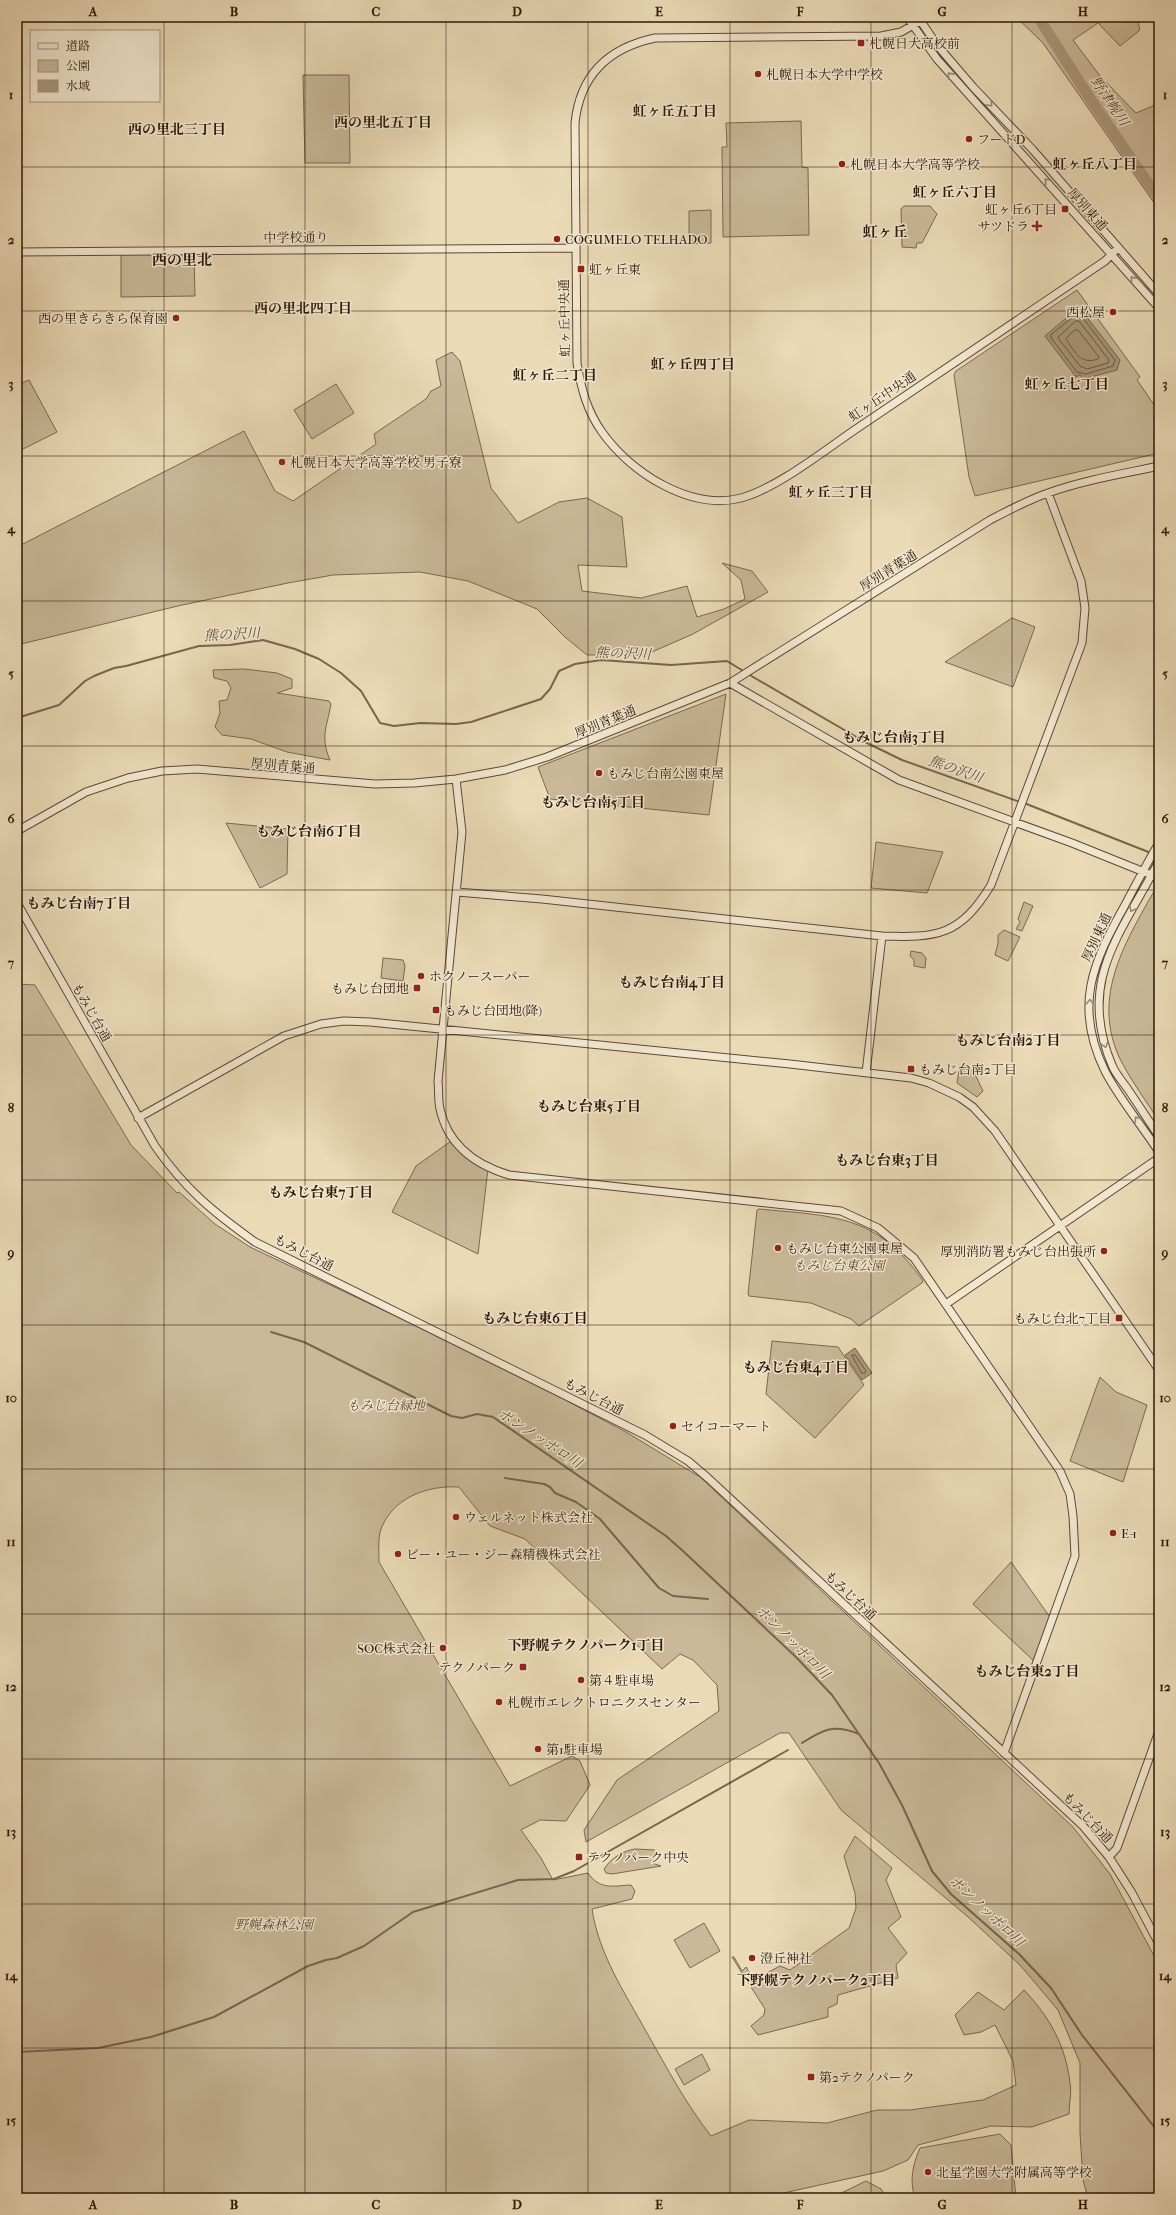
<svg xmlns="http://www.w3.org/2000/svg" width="1176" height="2215" font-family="'IM FELL French Canon','Noto Serif JP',serif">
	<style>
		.green { fill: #cab999; stroke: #7c6851 }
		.water { fill: #aa987b; stroke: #79644d }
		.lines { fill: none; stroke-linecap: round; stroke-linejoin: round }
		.shore { stroke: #6c5842; stroke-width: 1 }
		.stream { stroke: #79644d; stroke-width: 2 }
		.river { stroke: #aa987b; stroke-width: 11 }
		.tertiary-casing { stroke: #5e4834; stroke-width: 9 }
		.tertiary { stroke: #f1e7d0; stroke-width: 7 }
		.oneway { stroke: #9a8976 }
		.grid { fill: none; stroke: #2f1709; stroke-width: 1; stroke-opacity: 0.55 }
		.poi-dot { fill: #8f2418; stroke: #f1e7d0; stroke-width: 1.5 }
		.labels { text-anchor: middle; stroke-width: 3; stroke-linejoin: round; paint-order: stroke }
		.poi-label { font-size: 13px; fill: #2f1709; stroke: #f1e7d0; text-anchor: start }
		.street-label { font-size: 13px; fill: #2f1709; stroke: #f1e7d0 }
		.park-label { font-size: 13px; font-style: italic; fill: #5e4834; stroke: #f1e7d0 }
		.water-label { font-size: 14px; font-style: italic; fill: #604b37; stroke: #f1e7d0 }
		.neighbourhood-label { font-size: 14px; font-weight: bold; fill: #2f1709; stroke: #f1e7d0 }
		.quarter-label { font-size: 15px; font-weight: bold; fill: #2f1709; stroke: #f1e7d0 }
		.neatline { fill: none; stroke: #2f1709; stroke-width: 1.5 }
		.grid-label { font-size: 13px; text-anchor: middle; font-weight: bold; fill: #2f1709 }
	</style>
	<rect width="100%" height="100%" fill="#eadab6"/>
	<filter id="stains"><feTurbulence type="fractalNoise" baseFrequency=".005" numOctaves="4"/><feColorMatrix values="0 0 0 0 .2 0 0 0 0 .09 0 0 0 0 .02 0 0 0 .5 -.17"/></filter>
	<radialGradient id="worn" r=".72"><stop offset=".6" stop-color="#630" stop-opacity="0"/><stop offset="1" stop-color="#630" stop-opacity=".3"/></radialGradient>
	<path class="green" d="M 1016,17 L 1128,17 L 1138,22 L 1140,30 L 1120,46 L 1098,23 L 1073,40 L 1100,76 L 1136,113 L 1153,106 L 1159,99 L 1159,210 L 1043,43 Z
		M 303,75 L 349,75 L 350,163 L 305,163 Z
		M 801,121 L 802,167 L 808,168 L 809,235 L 723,237 L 722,147 L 727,147 L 726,123 Z
		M 904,206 L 930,206 L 937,214 L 922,243 L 917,243 L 916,248 L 902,247 L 901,209 Z
		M 711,210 L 711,243 L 689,244 L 689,211 Z
		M 121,251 L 194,251 L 195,296 L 121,297 Z
		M 1077,290 L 1140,377 L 1137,380 L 1159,412 L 1159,453 L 975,496 L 969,477 L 954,375 L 956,371 Z
		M 452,352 L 460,361 L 491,488 L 518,523 L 559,502 L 587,498 L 622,517 L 627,567 L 578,565 L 582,591 L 641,598 L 687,586 L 697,617 L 724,609 L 745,599 L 741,580 L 722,563 L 752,571 L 768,592 L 693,634 L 645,655 L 587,655 L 565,637 L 537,609 L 468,581 L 420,572 L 333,575 L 288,583 L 182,605 L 17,645 L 17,547 L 244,431 L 275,491 L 293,501 L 376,444 L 374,434 L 426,399 L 431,391 L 441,386 L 436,360 Z
		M 29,380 L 57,432 L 17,452 L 17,385 Z
		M 336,384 L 354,413 L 312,439 L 294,410 Z
		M 1012,618 L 1035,627 L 1013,687 L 945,662 Z
		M 244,669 L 277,673 L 292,679 L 292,688 L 277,693 L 329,701 L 331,704 C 327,727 320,737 330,760 L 287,752 L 251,739 L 222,735 L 215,727 L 220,713 L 219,701 L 227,700 L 231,688 L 227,681 L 214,678 L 213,670 Z
		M 726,694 L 709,815 L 550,799 L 538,767 Z
		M 226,823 L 288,829 L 287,874 L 260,888 Z
		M 876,842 L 943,852 L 927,893 L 871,888 Z
		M 1158,884 L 1159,884 L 1159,1121 C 1146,1101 1132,1082 1121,1061 C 1089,996 1127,940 1158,884 Z
		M 1024,902 L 1033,906 L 1022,931 L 1016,929 L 1020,922 L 1018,919 Z
		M 1004,930 L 1020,937 L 1008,961 L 995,955 L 998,943 L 998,935 Z
		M 911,951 L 922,953 L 926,958 L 925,968 L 914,966 L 914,960 L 910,956 Z
		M 383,958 L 403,960 L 405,966 L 403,981 L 381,978 Z
		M 17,984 L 35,985 L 131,1145 L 177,1193 L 179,1192 L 215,1224 L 250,1247 L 497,1364 L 626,1432 L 700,1477 L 1073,1827 L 1110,1874 L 1159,1965 L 1159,2198 L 1088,2198 L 1083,2180 L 1080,2133 L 1080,2063 L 1058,2010 L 1020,1965 L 967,1916 L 841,1810 L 789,1733 L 780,1733 L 586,1842 L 584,1830 L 617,1780 L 719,1711 L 717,1685 L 693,1660 L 680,1654 L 662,1669 L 525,1539 L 490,1526 L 459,1487 C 427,1485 391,1498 380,1532 C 378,1541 379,1553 379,1562 L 510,1786 L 572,1756 L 580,1761 L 590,1785 L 566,1821 L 540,1820 L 521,1830 L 541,1858 L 553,1880 L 588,1873 C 600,1890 612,1886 631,1885 L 635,1891 L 632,1899 L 592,1909 C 599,1955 625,1993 647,2033 C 667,2068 686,2104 711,2136 L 749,2120 L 827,2123 L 877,2110 L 910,2110 L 983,2100 L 1016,2085 L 1013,2061 L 995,2025 L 981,2032 L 964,2035 L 955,2015 L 978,1992 L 1004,2010 L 1024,1990 C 1049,2016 1066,2046 1070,2083 C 1072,2092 1069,2104 1069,2114 L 1032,2127 L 991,2126 L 918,2145 L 908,2160 L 883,2171 L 770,2196 L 768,2198 L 17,2198 Z
		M 973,1070 L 983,1091 L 977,1097 L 957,1083 L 959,1071 L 967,1072 Z
		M 454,1139 L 488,1169 L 478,1254 L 392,1212 L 416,1166 Z
		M 759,1209 C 832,1216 877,1214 923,1281 L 922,1283 L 859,1326 L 851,1319 L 811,1303 L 749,1296 L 748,1294 L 757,1210 Z
		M 772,1341 L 838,1347 L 864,1385 L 815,1438 L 766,1394 Z
		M 1100,1377 L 1116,1392 L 1147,1405 L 1123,1482 L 1070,1461 Z
		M 1011,1562 L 1052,1620 L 1036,1663 L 973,1604 Z
		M 855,1836 L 892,1868 L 886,1880 L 901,1917 L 888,1928 L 907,1953 L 896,1965 L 898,1978 L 838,1995 L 837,2004 L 828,2008 L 828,2017 L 758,2035 L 751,2026 L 764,2015 L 765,2009 L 732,1957 L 734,1957 L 742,1971 L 746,1967 L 754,1980 L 780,1966 L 790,1970 L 849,1928 L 856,1908 L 855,1893 L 844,1856 Z
		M 635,1849 L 655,1850 L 652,1863 L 661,1866 L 612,1874 L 606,1873 L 604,1869 C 611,1858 623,1851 635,1849 Z
		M 704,1923 L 720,1951 L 690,1968 L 674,1940 Z
		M 702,2054 L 710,2070 L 684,2085 L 675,2069 Z
		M 1000,2134 L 1011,2145 L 1016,2198 L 915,2198 C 909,2180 913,2164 920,2148 Z
		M 866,2181 L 881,2189 L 887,2198 L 831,2198 Z"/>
	<path class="water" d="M 1079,307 L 1120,360 L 1117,370 L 1083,379 L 1080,375 L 1076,377 L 1045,336 Z
		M 855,1348 L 872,1373 L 862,1380 L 845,1355 Z"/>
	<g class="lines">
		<path class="shore" d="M 1077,314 L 1080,314 L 1115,360 L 1113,366 L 1086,374 L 1077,372 L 1051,338 L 1051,335 Z
			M 1076,321 L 1079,321 L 1109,360 L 1108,363 L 1087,369 L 1080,366 L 1058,338 Z
			M 1075,330 L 1078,330 L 1099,357 L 1098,359 C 1080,365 1075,352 1066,339 Z
			M 852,1355 L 855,1355 L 866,1371 L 865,1373 L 862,1373 Z"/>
		<path class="stream" d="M 748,674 L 865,742 L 902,760 L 1020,802
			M 17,718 L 59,705 L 85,681 L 94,676 L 114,668 L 126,666 L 199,646 L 230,645 L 263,640 L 295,649 L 319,659 L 341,673 L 361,691 L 380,723 L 394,726 L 420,723 L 456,724 L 471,722 L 541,699 L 550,689 L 559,671 L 575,664 L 601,660 L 671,665 L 727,661 L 745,672
			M 1024,803 L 1151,853
			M 271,1332 L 304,1342 L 451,1416 L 462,1418 L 477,1414 L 493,1417 L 666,1536 L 683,1551 L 796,1657 L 832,1695 L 879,1763 L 902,1805 L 932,1871 L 951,1894 L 1019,1954 L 1051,1988 L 1082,2035 L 1159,2133
			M 505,1478 L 544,1484 L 550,1487 L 555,1493 L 576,1502 L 600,1519 L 659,1588 L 673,1596 L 708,1599
			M 802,1743 C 824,1729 833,1724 859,1734
			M 17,2052 L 98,2048 L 151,2037 L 214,2017 L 308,1966 L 326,1960 L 337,1958 L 364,1946 L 413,1912 L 518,1880 L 554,1879 L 574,1871 L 788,1750"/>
		<path class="river" d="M 1038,17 L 1091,100 L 1159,199"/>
		<defs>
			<path id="tertiary" d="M 907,17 L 937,59 L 1159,308
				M 918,17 L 937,45 L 973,87 L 1033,150 L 1159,294
				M 920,21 L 901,32 L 881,36 L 655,38 C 608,48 580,75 575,123 L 577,363 C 581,388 587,411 602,432 C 630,472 690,511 741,498 C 778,488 826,449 859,427 C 941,371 1023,316 1105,261 L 1118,248
				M 17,252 L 575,248
				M 730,683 L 899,780 L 1072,843 L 1159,878
				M 456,779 L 462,832 L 438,1081 C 439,1090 438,1101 440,1109 C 448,1145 476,1165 509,1175 L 841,1211 L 878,1228 L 914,1258 L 1060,1471 L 1070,1494 L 1073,1516 L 1075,1556 L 1004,1753
				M 17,831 L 86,792 L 128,778 L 162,771 L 197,769 L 375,784 L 414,783 L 456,779 L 505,770 L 547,757 L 730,683 L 990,520 C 1009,510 1028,500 1048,493 C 1084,480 1122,474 1159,466
				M 1159,843 C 1147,863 1136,884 1125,905 C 1093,962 1073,1006 1105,1071 C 1118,1097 1143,1127 1159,1152
				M 1159,861 C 1122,933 1076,980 1112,1065 C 1115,1073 1122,1081 1127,1088 C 1138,1104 1148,1120 1159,1136
				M 457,892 L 542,899 L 882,936 C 937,938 960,936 991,885 L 1082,643 L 1085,608 L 1081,581 L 1048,493
				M 17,903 L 155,1146 C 185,1189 213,1212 255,1242 L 645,1435 L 688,1461 L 708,1478 L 1083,1826 L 1109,1857 L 1132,1893 L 1159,1944
				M 866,1073 L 882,936
				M 138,1118 L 284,1036 L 321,1024 L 344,1021 L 370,1022 L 790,1064 L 911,1078 L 929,1083 L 959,1097 L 973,1107 L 995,1131 L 1159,1370
				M 946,1304 L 1159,1158
				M 1109,1857 L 1117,1848 L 1159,1731"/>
		</defs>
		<use href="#tertiary" class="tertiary-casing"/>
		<use href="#tertiary" class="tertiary"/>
	</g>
	<defs><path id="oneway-chevron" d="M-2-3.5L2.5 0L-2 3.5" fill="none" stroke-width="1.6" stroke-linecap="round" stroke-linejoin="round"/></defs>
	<g class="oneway">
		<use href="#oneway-chevron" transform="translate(950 75) rotate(-132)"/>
		<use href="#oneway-chevron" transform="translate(990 104) rotate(47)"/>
		<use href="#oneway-chevron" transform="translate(1047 181) rotate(-132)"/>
		<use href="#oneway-chevron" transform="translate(1133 279) rotate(-131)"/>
		<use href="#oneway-chevron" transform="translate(1132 909) rotate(119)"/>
		<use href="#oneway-chevron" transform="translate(1090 1002) rotate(-87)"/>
		<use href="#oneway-chevron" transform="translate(1105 1045) rotate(71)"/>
		<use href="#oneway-chevron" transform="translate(1137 1119) rotate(-124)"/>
	</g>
	<path class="grid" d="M 164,17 L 164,2198M 305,17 L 305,2198M 446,17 L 446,2198M 588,17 L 588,2198M 730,17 L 730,2198M 871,17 L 871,2198M 1012,17 L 1012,2198M 17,167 L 1159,167M 17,311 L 1159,311M 17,456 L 1159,456M 17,601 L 1159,601M 17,746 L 1159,746M 17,890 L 1159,890M 17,1035 L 1159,1035M 17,1180 L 1159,1180M 17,1325 L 1159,1325M 17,1469 L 1159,1469M 17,1614 L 1159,1614M 17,1759 L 1159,1759M 17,1904 L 1159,1904M 17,2048 L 1159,2048"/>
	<g class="poi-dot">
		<rect x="857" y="39" width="8" height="8" rx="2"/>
		<circle cx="758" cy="74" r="4"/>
		<circle cx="969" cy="139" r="4"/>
		<circle cx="842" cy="164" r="4"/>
		<rect x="1061" y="205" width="8" height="8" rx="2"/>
		<path d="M1035 220h4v4h4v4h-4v4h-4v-4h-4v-4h4z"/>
		<circle cx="557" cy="239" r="4"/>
		<rect x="577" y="265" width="8" height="8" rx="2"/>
		<circle cx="1113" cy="312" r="4"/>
		<circle cx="176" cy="318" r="4"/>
		<circle cx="282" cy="462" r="4"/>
		<circle cx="599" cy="773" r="4"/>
		<circle cx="421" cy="976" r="4"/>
		<rect x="413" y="984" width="8" height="8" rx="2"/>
		<rect x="432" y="1006" width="8" height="8" rx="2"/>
		<rect x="907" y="1065" width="8" height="8" rx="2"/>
		<circle cx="778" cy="1248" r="4"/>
		<circle cx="1104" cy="1251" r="4"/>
		<rect x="1115" y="1314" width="8" height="8" rx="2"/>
		<circle cx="673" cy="1426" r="4"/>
		<circle cx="456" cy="1517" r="4"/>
		<circle cx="1113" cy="1533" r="4"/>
		<circle cx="398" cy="1554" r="4"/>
		<circle cx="443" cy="1648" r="4"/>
		<rect x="519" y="1663" width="8" height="8" rx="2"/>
		<circle cx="581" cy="1680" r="4"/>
		<circle cx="499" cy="1702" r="4"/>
		<circle cx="538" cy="1749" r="4"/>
		<rect x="575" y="1853" width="8" height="8" rx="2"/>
		<circle cx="752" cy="1958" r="4"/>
		<rect x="807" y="2073" width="8" height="8" rx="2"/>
		<circle cx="928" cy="2172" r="4"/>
	</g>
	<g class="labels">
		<g class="poi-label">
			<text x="869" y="48">札幌日大高校前</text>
			<text x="766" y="79">札幌日本大学中学校</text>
			<text x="977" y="144">フードD</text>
			<text x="850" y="169">札幌日本大学高等学校</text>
			<text x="1057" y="214" text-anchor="end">虹ヶ丘6丁目</text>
			<text x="1029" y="231" text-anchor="end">サツドラ</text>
			<text x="565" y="244">COGUMELO TELHADO</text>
			<text x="589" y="274">虹ヶ丘東</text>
			<text x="1105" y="317" text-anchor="end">西松屋</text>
			<text x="168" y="323" text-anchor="end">西の里きらきら保育園</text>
			<text x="290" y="467">札幌日本大学高等学校 男子寮</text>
			<text x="607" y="778">もみじ台南公園東屋</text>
			<text x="429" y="981">ホクノースーパー</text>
			<text x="409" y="993" text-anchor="end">もみじ台団地</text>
			<text x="444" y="1015">もみじ台団地(降)</text>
			<text x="919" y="1074">もみじ台南2丁目</text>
			<text x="786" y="1253">もみじ台東公園東屋</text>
			<text x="1096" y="1256" text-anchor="end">厚別消防署もみじ台出張所</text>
			<text x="1111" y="1323" text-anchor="end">もみじ台北7丁目</text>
			<text x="681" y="1431">セイコーマート</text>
			<text x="464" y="1522">ウェルネット株式会社</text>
			<text x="1121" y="1538">E-1</text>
			<text x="406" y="1559">ビー・ユー・ジー森精機株式会社</text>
			<text x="435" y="1653" text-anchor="end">SOC株式会社</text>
			<text x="515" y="1672" text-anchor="end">テクノパーク</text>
			<text x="589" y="1685">第４駐車場</text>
			<text x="507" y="1707">札幌市エレクトロニクスセンター</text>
			<text x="546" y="1754">第1駐車場</text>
			<text x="587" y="1862">テクノパーク中央</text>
			<text x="760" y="1963">澄丘神社</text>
			<text x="819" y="2082">第2テクノパーク</text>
			<text x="936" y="2177">北星学園大学附属高等学校</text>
		</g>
		<g class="street-label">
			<text transform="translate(1088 209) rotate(48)" y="5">厚別東通</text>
			<text transform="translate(296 237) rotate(-1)" y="5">中学校通り</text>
			<text transform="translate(564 318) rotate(-91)" y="5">虹ヶ丘中央通</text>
			<text transform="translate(882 396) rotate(-34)" y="5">虹ヶ丘中央通</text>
			<text transform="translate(888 570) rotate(-32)" y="5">厚別青葉通</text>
			<text transform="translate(605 721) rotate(-22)" y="5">厚別青葉通</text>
			<text transform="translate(283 765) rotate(5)" y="5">厚別青葉通</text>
			<text transform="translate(1096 937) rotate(-65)" y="5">厚別東通</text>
			<text transform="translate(92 1012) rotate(60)" y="5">もみじ台通</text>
			<text transform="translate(304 1252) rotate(27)" y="5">もみじ台通</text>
			<text transform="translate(594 1396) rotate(27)" y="5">もみじ台通</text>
			<text transform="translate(851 1595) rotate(43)" y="5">もみじ台通</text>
			<text transform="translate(1088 1817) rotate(46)" y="5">もみじ台通</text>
		</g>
		<g class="park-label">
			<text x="839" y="1270">もみじ台東公園</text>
			<text x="386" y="1410">もみじ台緑地</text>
			<text x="274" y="1929">野幌森林公園</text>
		</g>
		<g class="water-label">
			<text transform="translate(1110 101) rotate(56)" y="5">野津幌川</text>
			<text transform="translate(232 634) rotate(-3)" y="5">熊の沢川</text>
			<text transform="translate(623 653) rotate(2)" y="5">熊の沢川</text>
			<text transform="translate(956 769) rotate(19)" y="5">熊の沢川</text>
			<text transform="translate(540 1438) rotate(33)" y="5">ポンノッポロ川</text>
			<text transform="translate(793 1642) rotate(45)" y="5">ポンノッポロ川</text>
			<text transform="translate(987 1911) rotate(43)" y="5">ポンノッポロ川</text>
		</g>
		<g class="neighbourhood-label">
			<text x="675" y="116">虹ヶ丘五丁目</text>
			<text x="383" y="127">西の里北五丁目</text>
			<text x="177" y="134">西の里北三丁目</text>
			<text x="1095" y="169">虹ヶ丘八丁目</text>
			<text x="955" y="197">虹ヶ丘六丁目</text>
			<text x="303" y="313">西の里北四丁目</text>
			<text x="693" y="369">虹ヶ丘四丁目</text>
			<text x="555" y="380">虹ヶ丘二丁目</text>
			<text x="1067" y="389">虹ヶ丘七丁目</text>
			<text x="831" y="497">虹ヶ丘三丁目</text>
			<text x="894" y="742">もみじ台南3丁目</text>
			<text x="593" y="807">もみじ台南5丁目</text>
			<text x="309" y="836">もみじ台南6丁目</text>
			<text x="79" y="908">もみじ台南7丁目</text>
			<text x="672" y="987">もみじ台南4丁目</text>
			<text x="1008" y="1045">もみじ台南2丁目</text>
			<text x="589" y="1111">もみじ台東5丁目</text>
			<text x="887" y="1165">もみじ台東3丁目</text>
			<text x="321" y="1197">もみじ台東7丁目</text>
			<text x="535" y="1323">もみじ台東6丁目</text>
			<text x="796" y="1372">もみじ台東4丁目</text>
			<text x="586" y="1650">下野幌テクノパーク1丁目</text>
			<text x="1027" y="1676">もみじ台東2丁目</text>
			<text x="816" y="1985">下野幌テクノパーク2丁目</text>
		</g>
		<g class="quarter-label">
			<text x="885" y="237">虹ヶ丘</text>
			<text x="182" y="265">西の里北</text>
		</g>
	</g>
	<rect width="1176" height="2215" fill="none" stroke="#eadab6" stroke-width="44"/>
	<rect x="30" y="30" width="130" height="72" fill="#f1e7d0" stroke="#a39480"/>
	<rect x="38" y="43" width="20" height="6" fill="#f1e7d0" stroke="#a39480"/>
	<text x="66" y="50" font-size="12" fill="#2f1709">道路</text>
	<rect x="38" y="60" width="20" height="12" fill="#cab999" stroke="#a39480"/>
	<text x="66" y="70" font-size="12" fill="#2f1709">公園</text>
	<rect x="38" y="80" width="20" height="12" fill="#aa987b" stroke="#a39480"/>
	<text x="66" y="90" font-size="12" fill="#2f1709">水域</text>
	<rect x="22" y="22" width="1132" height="2171" class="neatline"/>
	<g class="grid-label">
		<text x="93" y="16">A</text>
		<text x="234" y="16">B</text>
		<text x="376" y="16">C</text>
		<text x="517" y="16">D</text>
		<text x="659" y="16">E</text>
		<text x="800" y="16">F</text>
		<text x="942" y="16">G</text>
		<text x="1083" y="16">H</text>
		<text x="11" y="99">1</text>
		<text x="1165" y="99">1</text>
		<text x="11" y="244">2</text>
		<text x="1165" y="244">2</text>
		<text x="11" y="388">3</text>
		<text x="1165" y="388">3</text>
		<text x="11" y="533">4</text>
		<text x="1165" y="533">4</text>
		<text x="11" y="678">5</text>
		<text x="1165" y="678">5</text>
		<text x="11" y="823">6</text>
		<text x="1165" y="823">6</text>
		<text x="11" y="967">7</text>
		<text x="1165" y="967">7</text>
		<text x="11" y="1112">8</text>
		<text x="1165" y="1112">8</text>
		<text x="11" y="1257">9</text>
		<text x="1165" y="1257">9</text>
		<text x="11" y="1402">10</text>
		<text x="1165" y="1402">10</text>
		<text x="11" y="1546">11</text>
		<text x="1165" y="1546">11</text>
		<text x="11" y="1691">12</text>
		<text x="1165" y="1691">12</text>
		<text x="11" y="1836">13</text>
		<text x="1165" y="1836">13</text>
		<text x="11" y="1980">14</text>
		<text x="1165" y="1980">14</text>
		<text x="11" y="2125">15</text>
		<text x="1165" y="2125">15</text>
		<text x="93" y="2209">A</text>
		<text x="234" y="2209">B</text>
		<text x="376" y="2209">C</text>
		<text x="517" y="2209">D</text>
		<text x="659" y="2209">E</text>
		<text x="800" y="2209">F</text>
		<text x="942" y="2209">G</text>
		<text x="1083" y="2209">H</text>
	</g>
	<rect width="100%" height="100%" filter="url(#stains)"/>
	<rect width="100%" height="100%" fill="url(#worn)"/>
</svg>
